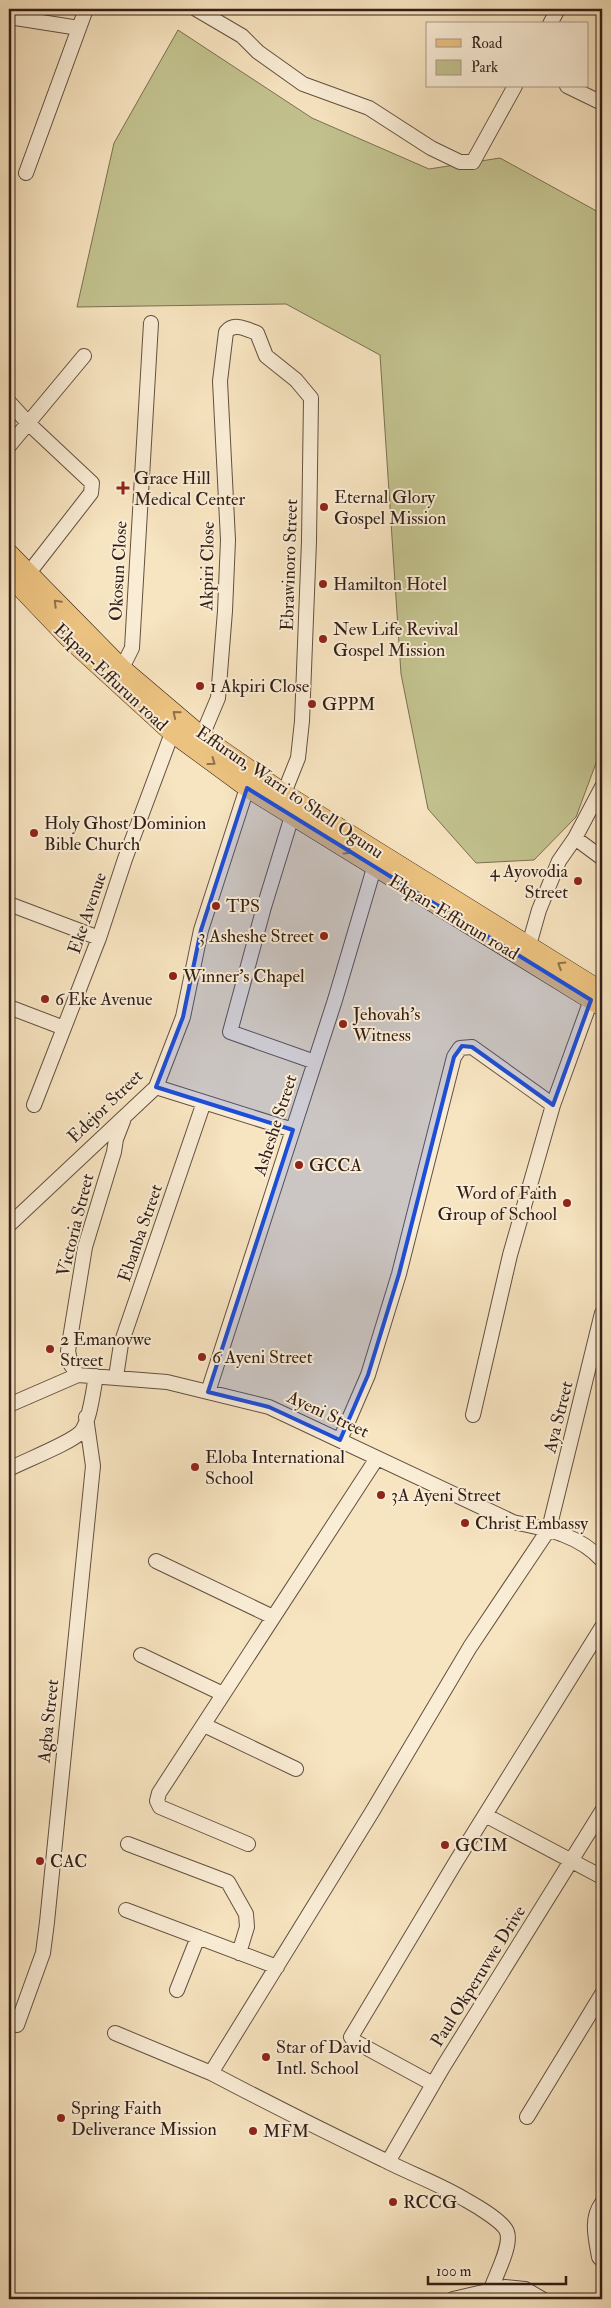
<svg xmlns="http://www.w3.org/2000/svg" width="611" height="2308" font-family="'IM FELL Double Pica',serif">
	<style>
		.green { fill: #c2c28e; stroke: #7a7052 }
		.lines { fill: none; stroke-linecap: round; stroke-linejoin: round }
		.minor-casing { stroke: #635040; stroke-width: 16 }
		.major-casing { stroke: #321e16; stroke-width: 19 }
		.minor { stroke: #faedd6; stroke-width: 14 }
		.major { stroke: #ecc280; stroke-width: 18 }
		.oneway { stroke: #8f704b }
		.marked { fill: #1d4ed8; fill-opacity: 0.2; stroke: #1d4ed8; stroke-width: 4; stroke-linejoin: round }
		.poi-dot { fill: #8f2418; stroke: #faedd6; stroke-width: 2 }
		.labels { text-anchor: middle; stroke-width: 4; stroke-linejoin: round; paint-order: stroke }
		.poi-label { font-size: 18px; fill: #321e16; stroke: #faedd6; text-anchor: start }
		.street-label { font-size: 18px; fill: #321e16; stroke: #faedd6 }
	</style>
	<rect width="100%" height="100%" fill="#f7e4c0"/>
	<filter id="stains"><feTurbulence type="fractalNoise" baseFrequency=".004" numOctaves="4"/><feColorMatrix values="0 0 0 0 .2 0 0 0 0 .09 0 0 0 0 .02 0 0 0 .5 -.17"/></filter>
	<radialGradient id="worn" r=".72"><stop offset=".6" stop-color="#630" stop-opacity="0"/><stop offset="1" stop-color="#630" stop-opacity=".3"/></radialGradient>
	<path class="green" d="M 178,30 L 312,118 L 429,169 L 500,158 L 602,214 L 602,496 L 597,506 L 602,529 L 602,747 L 576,817 L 534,860 L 476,863 L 428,809 L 401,674 L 380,355 L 286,304 L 77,307 L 114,143 Z"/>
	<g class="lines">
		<defs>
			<path id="minor" d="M 196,9 L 242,36 L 258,52 L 303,84 L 369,108 L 431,148 L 460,162 L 473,162 L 515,86
				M 9,17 L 79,28
				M 550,24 L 558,9
				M 567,86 L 602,103
				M 26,173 L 86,9
				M 9,402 L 28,423 L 92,483 L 91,493 L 28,574
				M 9,446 L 84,356
				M 122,668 L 132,648 L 151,323
				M 202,736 L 218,698 L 225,611 L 228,540 L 220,381 L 226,332 C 234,322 246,329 257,333 L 266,356 L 296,380 L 311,398 L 309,541 L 302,721 L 298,758 L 284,793
				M 292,816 L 264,907 L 230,1032 L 315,1062
				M 575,838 L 602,858
				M 9,904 L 99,938
				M 529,945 L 539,910 L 559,861 L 575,838 L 602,787
				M 9,1007 L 64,1028
				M 156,1087 L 293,1130
				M 34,1105 L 99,938 L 125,859 L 172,733
				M 9,1225 L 156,1087 L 183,1017 L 201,930 L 247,788
				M 78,1375 L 71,1365 L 68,1351 L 85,1247 L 114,1152 L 116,1139 L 123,1121
				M 116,1377 L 121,1344 L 204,1102
				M 208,1392 L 335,1000 L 374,868
				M 9,1405 L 78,1375 L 167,1382 L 269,1407 L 513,1522 C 546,1529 578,1534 602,1560
				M 473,1415 L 510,1255 L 553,1105 L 591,1000
				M 340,1440 L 368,1375 L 399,1274 L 454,1057 L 460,1048 L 472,1047 L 553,1105
				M 9,1469 C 24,1461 71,1443 81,1432 C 90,1421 93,1391 96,1376
				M 156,1561 L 273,1617
				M 141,1655 L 223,1694
				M 204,1725 L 296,1769
				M 485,1815 L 602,1877
				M 128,1844 L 228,1882 L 246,1914 L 247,1927 L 239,1953
				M 248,1844 L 160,1807 L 157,1801 L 159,1793 L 377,1458
				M 126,1910 L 277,1967
				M 177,1990 L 198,1937
				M 17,2025 L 43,1953 L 47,1922 L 93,1466 L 86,1417
				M 115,2033 L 211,2073
				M 433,2084 L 354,2041 L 351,2037 L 457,1860 L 602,1627
				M 527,2117 L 602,1994
				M 388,2162 L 443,2067 L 602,1811
				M 602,2203 C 590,2219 596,2239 599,2257 L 602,2260
				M 490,2292 C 495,2276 512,2246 507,2232 C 504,2222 475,2205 466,2200 C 440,2184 411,2174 384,2160 C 326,2132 268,2103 211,2073 L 372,1812 L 470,1647 L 549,1529 L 602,1313
				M 453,2299 L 505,2287 L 525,2289 L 542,2299"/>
			<path id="major" d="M 9,553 L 122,668 L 202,736 L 284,793 L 602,991
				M 9,576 L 68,638 L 172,733 L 247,788 L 602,1007"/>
		</defs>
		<use href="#minor" class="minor-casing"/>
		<use href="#major" class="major-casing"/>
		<use href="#minor" class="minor"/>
		<use href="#major" class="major"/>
	</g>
	<defs><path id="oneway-chevron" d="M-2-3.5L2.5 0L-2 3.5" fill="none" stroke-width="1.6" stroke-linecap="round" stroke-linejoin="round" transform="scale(1.25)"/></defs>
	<g class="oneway">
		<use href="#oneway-chevron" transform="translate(57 603) rotate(-135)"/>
		<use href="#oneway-chevron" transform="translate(176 714) rotate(-140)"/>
		<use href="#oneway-chevron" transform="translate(212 762) rotate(36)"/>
		<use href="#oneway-chevron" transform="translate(348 851) rotate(32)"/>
		<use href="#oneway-chevron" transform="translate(561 965) rotate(-148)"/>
	</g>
	<path class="marked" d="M 247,788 L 591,1000 L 553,1105 L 472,1047 L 462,1046 L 454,1057 L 399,1274 L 368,1375 L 340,1440 L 269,1407 L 208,1392 L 293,1130 L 156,1087 L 183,1017 L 201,930 Z"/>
	<g class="poi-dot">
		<path d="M120.5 480.5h5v5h5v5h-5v5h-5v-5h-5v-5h5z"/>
		<circle cx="324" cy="507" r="5"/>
		<circle cx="323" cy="584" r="5"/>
		<circle cx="323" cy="639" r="5"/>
		<circle cx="200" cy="686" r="5"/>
		<circle cx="312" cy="704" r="5"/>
		<circle cx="34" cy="833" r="5"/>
		<circle cx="578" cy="881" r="5"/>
		<circle cx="216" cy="906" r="5"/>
		<circle cx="324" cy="936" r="5"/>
		<circle cx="173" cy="976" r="5"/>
		<circle cx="45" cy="999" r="5"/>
		<circle cx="343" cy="1024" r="5"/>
		<circle cx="299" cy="1165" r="5"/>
		<circle cx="567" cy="1203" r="5"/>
		<circle cx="50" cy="1349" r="5"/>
		<circle cx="202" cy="1357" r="5"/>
		<circle cx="195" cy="1467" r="5"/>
		<circle cx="381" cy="1495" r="5"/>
		<circle cx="465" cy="1523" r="5"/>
		<circle cx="445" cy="1845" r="5"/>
		<circle cx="40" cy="1861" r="5"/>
		<circle cx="266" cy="2057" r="5"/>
		<circle cx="61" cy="2118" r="5"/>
		<circle cx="253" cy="2131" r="5"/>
		<circle cx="393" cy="2202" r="5"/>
	</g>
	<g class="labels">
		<g class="poi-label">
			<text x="134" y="484">Grace Hill<tspan x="134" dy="21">Medical Center</tspan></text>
			<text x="334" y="503">Eternal Glory<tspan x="334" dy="21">Gospel Mission</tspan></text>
			<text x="333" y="590">Hamilton Hotel</text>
			<text x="333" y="635">New Life Revival<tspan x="333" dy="21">Gospel Mission</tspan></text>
			<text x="210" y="692">1 Akpiri Close</text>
			<text x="322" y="710">GPPM</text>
			<text x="44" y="829">Holy Ghost Dominion<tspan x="44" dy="21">Bible Church</tspan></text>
			<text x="568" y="877" text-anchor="end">4 Ayovodia<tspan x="568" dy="21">Street</tspan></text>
			<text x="226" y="912">TPS</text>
			<text x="314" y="942" text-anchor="end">3 Asheshe Street</text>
			<text x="183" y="982">Winner's Chapel</text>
			<text x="55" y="1005">6 Eke Avenue</text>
			<text x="353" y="1020">Jehovah's<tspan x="353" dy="21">Witness</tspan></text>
			<text x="309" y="1171">GCCA</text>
			<text x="557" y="1199" text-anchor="end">Word of Faith<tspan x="557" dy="21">Group of School</tspan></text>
			<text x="60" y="1345">2 Emanovwe<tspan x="60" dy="21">Street</tspan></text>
			<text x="212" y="1363">6 Ayeni Street</text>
			<text x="205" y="1463">Eloba International<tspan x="205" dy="21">School</tspan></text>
			<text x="391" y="1501">3A Ayeni Street</text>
			<text x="475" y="1529">Christ Embassy</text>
			<text x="455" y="1851">GCIM</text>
			<text x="50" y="1867">CAC</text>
			<text x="276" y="2053">Star of David<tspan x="276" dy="21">Intl. School</tspan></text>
			<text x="71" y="2114">Spring Faith<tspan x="71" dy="21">Deliverance Mission</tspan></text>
			<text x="263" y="2137">MFM</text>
			<text x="403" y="2208">RCCG</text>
		</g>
		<g class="street-label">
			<text transform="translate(289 565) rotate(-88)" y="6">Ebrawinoro Street</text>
			<text transform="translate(207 566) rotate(-89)" y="6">Akpiri Close</text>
			<text transform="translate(118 571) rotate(-87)" y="6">Okosun Close</text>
			<text transform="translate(111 677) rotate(43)" y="6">Ekpan-Effurun road</text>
			<text transform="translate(290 792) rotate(34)" y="6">Effurun, Warri to Shell Ogunu</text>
			<text transform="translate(87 913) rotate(-71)" y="6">Eke Avenue</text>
			<text transform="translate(454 917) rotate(31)" y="6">Ekpan-Effurun road</text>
			<text transform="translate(105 1106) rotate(-44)" y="6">Edejor Street</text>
			<text transform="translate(275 1125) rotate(-72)" y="6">Asheshe Street</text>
			<text transform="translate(75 1225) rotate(-76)" y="6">Victoria Street</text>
			<text transform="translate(140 1233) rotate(-71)" y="6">Ebanba Street</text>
			<text transform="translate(328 1414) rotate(25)" y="6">Ayeni Street</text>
			<text transform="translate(558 1417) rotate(-76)" y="6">Aya Street</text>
			<text transform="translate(48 1721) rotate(-84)" y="6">Agba Street</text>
			<text transform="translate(478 1976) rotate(-58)" y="6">Paul Okperuvwe Drive</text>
		</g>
	</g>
	<rect width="611" height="2308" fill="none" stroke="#f7e4c0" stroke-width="30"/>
	<rect x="10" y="10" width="591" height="2288" fill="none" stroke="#321e16" stroke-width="2.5"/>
	<rect x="15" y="15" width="581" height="2278" fill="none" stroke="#321e16"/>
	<rect x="426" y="22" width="162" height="65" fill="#faedd6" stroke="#aa9a89"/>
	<rect x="436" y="39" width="25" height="8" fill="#ecc280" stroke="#aa9a89"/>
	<text x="471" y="48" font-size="15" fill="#321e16">Road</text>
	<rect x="436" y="60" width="25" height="15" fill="#c2c28e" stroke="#aa9a89"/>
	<text x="471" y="72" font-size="15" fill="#321e16">Park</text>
	<path d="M428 2276v8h138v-8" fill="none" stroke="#321e16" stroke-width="2.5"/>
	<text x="436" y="2276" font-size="15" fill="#321e16" stroke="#faedd6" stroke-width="4" paint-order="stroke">100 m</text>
	<rect width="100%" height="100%" filter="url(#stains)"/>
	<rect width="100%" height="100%" fill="url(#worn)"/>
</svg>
